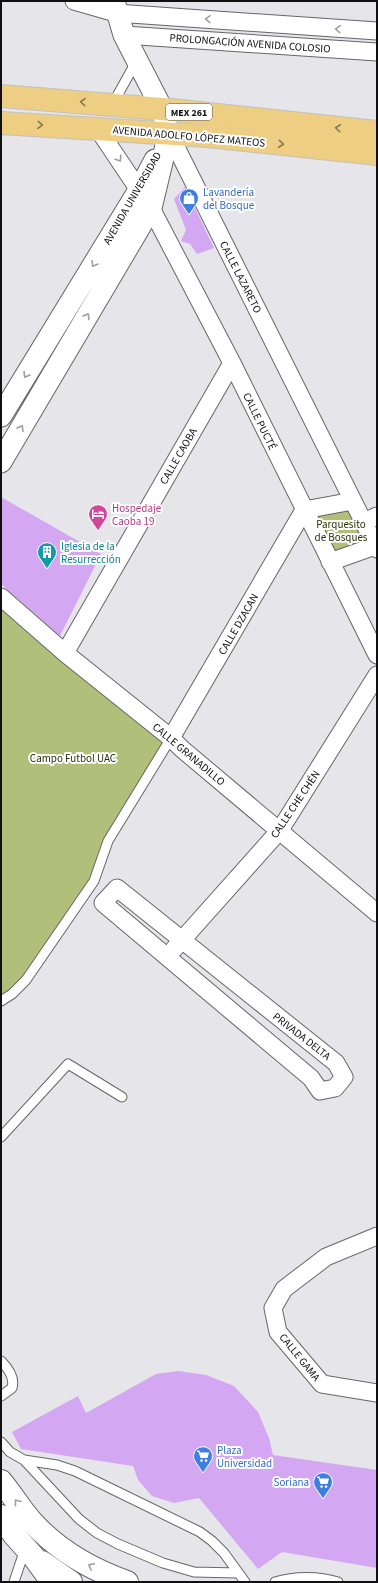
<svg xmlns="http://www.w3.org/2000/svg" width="378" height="1583" font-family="'Source Sans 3',sans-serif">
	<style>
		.green { fill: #b2bf7a }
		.building { fill: #d4a7f2 }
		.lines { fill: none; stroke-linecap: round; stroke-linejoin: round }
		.service-casing { stroke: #666569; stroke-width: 11 }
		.minor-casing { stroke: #666569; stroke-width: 19 }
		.tertiary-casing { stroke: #666569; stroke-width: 23 }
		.secondary-casing { stroke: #666569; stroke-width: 24 }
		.primary-casing { stroke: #c1c1c1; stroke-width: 24 }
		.service { stroke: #fff; stroke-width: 9 }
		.minor { stroke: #fff; stroke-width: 17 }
		.tertiary { stroke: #fff; stroke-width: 21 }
		.secondary { stroke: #fff; stroke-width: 22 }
		.primary { stroke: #eece82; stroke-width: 22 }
		.oneway { stroke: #9f9fa0 }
		.oneway2 { stroke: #8a7850 }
		.labels { text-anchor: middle; stroke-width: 4; stroke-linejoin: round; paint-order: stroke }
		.shield { fill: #fff; stroke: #585859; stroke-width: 1 }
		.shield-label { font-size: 10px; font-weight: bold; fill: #101012 }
		.street-label { font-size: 11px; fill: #101012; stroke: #fff }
		.shop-label { font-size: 11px; fill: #366cbe; stroke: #fff; text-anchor: start }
		.hotel-label { font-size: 11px; fill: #b23c85; stroke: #fff; text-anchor: start }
		.park-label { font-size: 11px; fill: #2b300a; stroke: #fff }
		.culture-label { font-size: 11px; fill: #0d838f; stroke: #fff; text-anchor: start }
	</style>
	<rect width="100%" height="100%" fill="#e6e6ea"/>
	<path class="green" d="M 352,504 L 373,545 L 331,559 L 308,511 Z
		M 1,607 L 171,738 L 108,841 L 94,881 L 26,980 L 1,1001 Z"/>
	<path class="building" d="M 185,187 L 214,248 L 197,254 L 190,244 L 181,241 L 186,230 L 174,199 Z
		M 1,497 L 101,554 L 60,636 L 1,584 Z
		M 178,1371 L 206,1375 L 234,1386 L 258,1412 L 269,1438 L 273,1455 L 377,1470 L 377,1568 L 282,1552 L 258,1569 L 199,1498 L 174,1503 L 152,1496 L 138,1480 L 133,1466 L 21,1449 L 12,1432 L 78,1396 L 86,1413 L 156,1374 Z"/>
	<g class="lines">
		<defs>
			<path id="service" d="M 112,105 L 136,62
				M 1,1001 L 12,994 L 26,980 L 94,881 L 108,841 L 171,738
				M 1,1137 L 68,1064 L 122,1097
				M 1,1361 C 8,1368 15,1378 12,1388 L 1,1396
				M 1,1442 L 10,1452 L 24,1460 L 57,1465 L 75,1471 L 200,1532 L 212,1541 L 224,1553 L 245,1582
				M 24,1460 L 79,1519 L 97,1533 L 118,1544 L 163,1563 L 194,1572 L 238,1573
				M 14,1582 L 25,1549
				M 275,1582 C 294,1576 319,1576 338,1582"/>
			<path id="minor" d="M 74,1 L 116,13 L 377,31
				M 124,35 L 377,52
				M 98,129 L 151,208 L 232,363 L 377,655
				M 169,133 L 377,549
				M 364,522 L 377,516
				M 330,562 L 375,546
				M 1,597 L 65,653 L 171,738 L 182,749 L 377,913
				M 65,653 L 232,363
				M 171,738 L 304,510 L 353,501
				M 117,888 L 336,1063 L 344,1077 L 335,1088 L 320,1091 L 311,1078 L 103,903 Z
				M 174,949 L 280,830 L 377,675
				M 377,1236 L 326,1257 L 284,1289 L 273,1308 L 278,1332 L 322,1384 L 377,1393"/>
			<path id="tertiary" d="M 114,1 L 124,35 L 162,109 L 166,123
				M 1,416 L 139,190 L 155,160
				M 1,462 L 151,208 L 169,133"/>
			<path id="secondary" d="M 1,1481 C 12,1494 21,1510 33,1523 C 58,1550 93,1570 127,1582
				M 1,1516 L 14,1535 L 33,1556 L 52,1582
				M 42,1562 L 71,1582"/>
			<path id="primary" d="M 1,96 L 162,109 L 377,132
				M 1,123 L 207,136 L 377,154"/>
		</defs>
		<use href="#service" class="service-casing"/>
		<use href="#minor" class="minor-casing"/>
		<use href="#tertiary" class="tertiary-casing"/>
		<use href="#secondary" class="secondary-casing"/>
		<use href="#primary" class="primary-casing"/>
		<use href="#service" class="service"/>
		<use href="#minor" class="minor"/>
		<use href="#tertiary" class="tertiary"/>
		<use href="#secondary" class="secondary"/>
		<use href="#primary" class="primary"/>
	</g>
	<defs><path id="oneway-chevron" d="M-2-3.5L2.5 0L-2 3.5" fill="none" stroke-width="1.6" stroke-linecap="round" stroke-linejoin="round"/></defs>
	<g class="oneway">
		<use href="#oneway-chevron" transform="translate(208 19) rotate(-176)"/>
		<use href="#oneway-chevron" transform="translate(338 29) rotate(-176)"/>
		<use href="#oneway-chevron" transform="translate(119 159) rotate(56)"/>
		<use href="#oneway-chevron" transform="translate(94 264) rotate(121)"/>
		<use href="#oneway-chevron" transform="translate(87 316) rotate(-59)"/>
		<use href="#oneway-chevron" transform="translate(26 375) rotate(121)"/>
		<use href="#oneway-chevron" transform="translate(21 428) rotate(-59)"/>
		<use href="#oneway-chevron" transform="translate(17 1502) rotate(-127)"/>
		<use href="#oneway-chevron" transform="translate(91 1566) rotate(-153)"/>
	</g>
	<g class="oneway2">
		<use href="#oneway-chevron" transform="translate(83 102) rotate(-175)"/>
		<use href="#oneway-chevron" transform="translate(40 125) rotate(4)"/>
		<use href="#oneway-chevron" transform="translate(338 128) rotate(-174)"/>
		<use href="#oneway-chevron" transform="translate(281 144) rotate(6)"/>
	</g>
	<defs>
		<symbol id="shop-pin" viewBox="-11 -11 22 30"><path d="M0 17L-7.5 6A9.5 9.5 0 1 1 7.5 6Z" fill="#3f7fe0" stroke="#fff"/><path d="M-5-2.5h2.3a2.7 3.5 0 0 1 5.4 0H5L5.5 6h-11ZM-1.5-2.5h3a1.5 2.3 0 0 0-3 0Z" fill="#fff"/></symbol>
		<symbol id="hotel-pin" viewBox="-11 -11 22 30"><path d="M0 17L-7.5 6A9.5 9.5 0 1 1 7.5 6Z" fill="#d1479c" stroke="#fff"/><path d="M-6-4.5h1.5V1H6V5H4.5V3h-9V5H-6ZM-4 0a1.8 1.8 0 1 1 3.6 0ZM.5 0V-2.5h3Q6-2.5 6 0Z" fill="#fff"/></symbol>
		<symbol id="building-pin" viewBox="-11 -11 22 30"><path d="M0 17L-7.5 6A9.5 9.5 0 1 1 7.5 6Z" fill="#0f9aa8" stroke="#fff"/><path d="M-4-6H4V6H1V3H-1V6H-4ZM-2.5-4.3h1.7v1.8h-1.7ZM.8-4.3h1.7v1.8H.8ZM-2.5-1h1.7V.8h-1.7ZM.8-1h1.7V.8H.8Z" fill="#fff"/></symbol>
		<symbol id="supermarket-pin" viewBox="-11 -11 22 30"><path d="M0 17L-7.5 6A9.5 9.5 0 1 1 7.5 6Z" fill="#3f7fe0" stroke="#fff"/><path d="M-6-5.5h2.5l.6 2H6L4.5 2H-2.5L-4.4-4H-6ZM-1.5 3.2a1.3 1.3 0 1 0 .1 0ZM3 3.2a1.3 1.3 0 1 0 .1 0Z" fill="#fff"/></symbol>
	</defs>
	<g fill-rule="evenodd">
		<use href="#shop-pin" x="178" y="187" width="22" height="30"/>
		<use href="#hotel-pin" x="87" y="503" width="22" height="30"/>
		<use href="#building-pin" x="36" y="541" width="22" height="30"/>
		<use href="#supermarket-pin" x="192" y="1445" width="22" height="30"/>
		<use href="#supermarket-pin" x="312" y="1471" width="22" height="30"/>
	</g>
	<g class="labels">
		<rect class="shield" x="166" y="104" width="46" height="16" rx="3"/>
		<g class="shield-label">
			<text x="189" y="116">MEX 261</text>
		</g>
		<g class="street-label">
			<text transform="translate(250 43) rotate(4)" y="4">PROLONGACIÓN AVENIDA COLOSIO</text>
			<text transform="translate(189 136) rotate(5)" y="4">AVENIDA ADOLFO LÓPEZ MATEOS</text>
			<text transform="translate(132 198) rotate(-60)" y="4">AVENIDA UNIVERSIDAD</text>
			<text transform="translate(241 277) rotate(63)" y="4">CALLE LAZARETO</text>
			<text transform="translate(260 421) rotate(64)" y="4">CALLE PUCTÉ</text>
			<text transform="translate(178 456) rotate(-60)" y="4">CALLE CAOBA</text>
			<text transform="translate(238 624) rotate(-60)" y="4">CALLE DZACAN</text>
			<text transform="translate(189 754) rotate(40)" y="4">CALLE GRANADILLO</text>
			<text transform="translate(295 804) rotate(-56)" y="4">CALLE CHE CHÉN</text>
			<text transform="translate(302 1036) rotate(38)" y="4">PRIVADA DELTA</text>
			<text transform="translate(300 1357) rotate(51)" y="4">CALLE GAMA</text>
		</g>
		<g class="shop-label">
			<text x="203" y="196">Lavandería<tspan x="203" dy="13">del Bosque</tspan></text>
			<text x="217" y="1454">Plaza<tspan x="217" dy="13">Universidad</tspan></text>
			<text x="309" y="1486" text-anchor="end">Soriana</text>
		</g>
		<g class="hotel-label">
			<text x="112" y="512">Hospedaje<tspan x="112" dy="13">Caoba 19</tspan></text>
		</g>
		<g class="park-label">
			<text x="341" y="528">Parquesito<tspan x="341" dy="13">de Bosques</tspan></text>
			<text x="73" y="762">Campo Futbol UAC</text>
		</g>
		<g class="culture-label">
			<text x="61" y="550">Iglesia de la<tspan x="61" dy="13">Resurrección</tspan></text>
		</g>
	</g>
	<rect width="378" height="1583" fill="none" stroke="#101012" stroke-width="4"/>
</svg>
